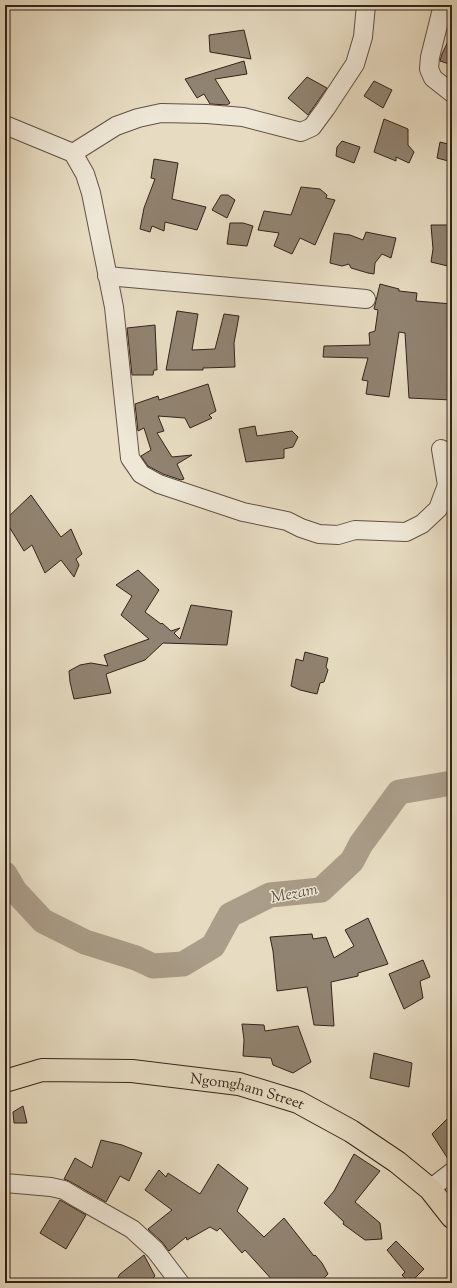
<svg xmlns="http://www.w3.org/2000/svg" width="457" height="1288" font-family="'Sorts Mill Goudy',serif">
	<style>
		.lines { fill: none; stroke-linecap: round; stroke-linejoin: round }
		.river { stroke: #aa9d89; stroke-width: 25 }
		.building { fill: #918371; stroke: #34231a }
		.minor-casing { stroke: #615144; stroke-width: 20 }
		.major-casing { stroke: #34231a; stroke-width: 24 }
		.minor { stroke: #efe8d7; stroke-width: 18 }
		.major { stroke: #e7dcc2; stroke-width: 22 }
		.labels { text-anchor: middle; stroke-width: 3; stroke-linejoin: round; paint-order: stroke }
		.street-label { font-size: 15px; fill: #34231a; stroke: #efe8d7 }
		.water-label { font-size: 16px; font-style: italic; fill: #5d4e41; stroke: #efe8d7 }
	</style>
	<rect width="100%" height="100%" fill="#e7dcc2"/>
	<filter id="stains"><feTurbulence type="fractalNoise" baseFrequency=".005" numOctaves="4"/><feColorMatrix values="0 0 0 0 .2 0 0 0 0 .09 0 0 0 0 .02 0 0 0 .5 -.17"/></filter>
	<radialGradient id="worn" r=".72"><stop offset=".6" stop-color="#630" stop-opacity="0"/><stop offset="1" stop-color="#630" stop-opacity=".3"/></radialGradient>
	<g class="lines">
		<path class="river" d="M 5,874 L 15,891 L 43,921 L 85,942 L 136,958 L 153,966 L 183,964 L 213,946 L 230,915 L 270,895 L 321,890 L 352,861 L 361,844 L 399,792 L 452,783"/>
	</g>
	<path class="building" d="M 244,30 L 251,59 L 210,52 L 209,35 Z
		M 452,33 L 452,65 L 440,61 L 442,54 Z
		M 244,61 L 247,74 L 215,79 L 230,103 L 227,105 L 210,104 L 204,94 L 197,98 L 185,79 Z
		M 307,77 L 327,88 L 308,115 L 288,98 Z
		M 374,81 L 392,90 L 383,108 L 364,96 Z
		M 384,119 L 408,129 L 408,145 L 414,152 L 409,163 L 396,157 L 396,161 L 374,152 Z
		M 342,141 L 360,147 L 354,163 L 336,156 L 337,147 Z
		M 440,142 L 452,145 L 452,162 L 437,158 Z
		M 154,159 L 178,163 L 172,199 L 206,207 L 197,230 L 165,222 L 164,231 L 152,226 L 150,232 L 140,229 L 144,208 L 155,179 L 151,178 Z
		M 301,187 L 320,189 L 327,195 L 326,198 L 335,200 L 315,245 L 300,238 L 292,254 L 274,246 L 279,233 L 258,230 L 264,211 L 291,215 Z
		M 221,195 L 228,195 L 235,200 L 227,218 L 212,210 Z
		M 230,223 L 243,223 L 253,226 L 247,246 L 227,244 Z
		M 431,225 L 452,225 L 452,267 L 431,262 L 433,249 Z
		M 366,232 L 396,238 L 391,258 L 382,254 L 375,263 L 374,274 L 368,273 L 351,268 L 349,264 L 342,266 L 330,263 L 334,233 L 350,235 L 363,240 Z
		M 380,284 L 399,289 L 399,291 L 417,293 L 416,301 L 452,304 L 452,400 L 409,398 L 405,333 L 399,332 L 389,397 L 366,394 L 368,381 L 362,380 L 368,358 L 323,357 L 324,346 L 370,345 L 369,333 L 375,331 L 378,310 L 374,309 Z
		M 177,311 L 198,314 L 192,350 L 215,349 L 224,314 L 239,316 L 234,343 L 235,367 L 203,368 L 203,370 L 166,370 Z
		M 155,325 L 157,370 L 154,370 L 153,375 L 132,375 L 127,328 Z
		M 208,384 L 216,411 L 209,415 L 212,418 L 190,428 L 185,418 L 158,416 L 164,431 L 157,433 L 172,457 L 192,455 L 177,464 L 184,479 L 181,480 L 163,474 L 148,466 L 141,456 L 151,450 L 144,428 L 138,431 L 135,404 L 158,396 L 159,400 Z
		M 255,426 L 257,436 L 292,431 L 298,437 L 293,447 L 284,449 L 284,458 L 246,462 L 239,429 Z
		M 31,495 L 61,537 L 71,529 L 82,554 L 76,559 L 79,565 L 74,577 L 61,560 L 45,573 L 32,545 L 24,551 L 5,520 Z
		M 138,570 L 159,590 L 145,612 L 161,624 L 162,623 L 171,631 L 180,628 L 174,633 L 180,639 L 191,605 L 232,611 L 227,645 L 163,643 L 145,660 L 106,674 L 111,693 L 74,699 L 70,682 L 69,671 L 80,665 L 91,663 L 108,666 L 104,655 L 149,639 L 121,615 L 132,596 L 116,585 Z
		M 305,652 L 328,658 L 326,667 L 328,670 L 324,682 L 320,683 L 317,694 L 300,690 L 291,686 L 296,659 L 303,661 Z
		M 368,918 L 388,964 L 358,973 L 358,976 L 331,982 L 334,1026 L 314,1025 L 307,987 L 277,991 L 273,951 L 270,937 L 312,934 L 313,939 L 326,937 L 334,958 L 354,946 L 345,930 Z
		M 423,960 L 430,977 L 420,981 L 423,998 L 404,1009 L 389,974 Z
		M 242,1024 L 264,1025 L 265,1031 L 298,1026 L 311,1062 L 293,1073 L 273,1065 L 271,1058 L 243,1056 L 244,1040 Z
		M 374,1053 L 412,1063 L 409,1087 L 370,1078 Z
		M 23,1106 L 27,1123 L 14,1123 L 13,1112 Z
		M 452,1114 L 452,1162 L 450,1162 L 432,1134 Z
		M 101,1140 L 122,1145 L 142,1153 L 129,1181 L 120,1176 L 106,1202 L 69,1181 L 64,1179 L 75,1158 L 92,1168 Z
		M 354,1154 L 380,1171 L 355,1202 L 380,1223 L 382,1239 L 365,1240 L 343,1224 L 344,1222 L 324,1203 L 334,1191 Z
		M 218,1164 L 248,1188 L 237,1211 L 264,1237 L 284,1218 L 314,1256 L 315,1255 L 322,1263 L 328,1274 L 319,1283 L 275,1283 L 245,1250 L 242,1253 L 220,1228 L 217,1231 L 210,1227 L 187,1240 L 186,1237 L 169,1251 L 162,1242 L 148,1229 L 172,1210 L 145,1190 L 159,1170 L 166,1177 L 168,1173 L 200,1194 Z
		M 60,1200 L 86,1215 L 66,1249 L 40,1233 Z
		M 396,1241 L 424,1269 L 410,1283 L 402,1275 L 405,1272 L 387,1250 Z
		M 144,1255 L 155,1276 L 148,1283 L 115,1283 L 120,1274 Z"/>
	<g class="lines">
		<defs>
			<path id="minor" d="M 443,5 L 430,57 L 429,69 L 433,78 L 452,93
				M 5,125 L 73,153 L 85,174 L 91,193 L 114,307 L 130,458 L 141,474 L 159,484 L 243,512 L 287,521 L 301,528 L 319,534 L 338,535 L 355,530 L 406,532 L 422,524 L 438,509 L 447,485 L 441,449
				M 73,153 L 116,126 L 138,118 L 161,113 L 207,114 L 243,117 L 301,132 L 312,127 L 326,108 L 355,64 L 363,37 L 366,5
				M 107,276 L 366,299
				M 5,1183 L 51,1187 L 64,1190 L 79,1199 L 132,1229 L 155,1250 L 180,1283
				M 430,1189 L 452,1172"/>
			<g id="major">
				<path id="s1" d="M 5,1081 L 42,1070 L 132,1071 L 239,1084 L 298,1102 L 351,1131 L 397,1162 L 430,1189 L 452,1217"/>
			</g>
		</defs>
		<use href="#minor" class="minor-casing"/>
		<use href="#major" class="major-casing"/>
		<use href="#minor" class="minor"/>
		<use href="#major" class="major"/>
	</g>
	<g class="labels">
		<g class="street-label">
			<text dy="5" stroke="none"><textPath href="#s1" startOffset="246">Ngomgham Street</textPath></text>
		</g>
		<g class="water-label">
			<text transform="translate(294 892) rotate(-11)" y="6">Mezam</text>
		</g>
	</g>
	<rect width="457" height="1288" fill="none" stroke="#e7dcc2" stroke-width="20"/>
	<rect x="6" y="6" width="445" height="1276" fill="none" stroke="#34231a" stroke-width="2"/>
	<rect x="10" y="10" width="437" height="1268" fill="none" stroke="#34231a"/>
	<rect width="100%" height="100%" filter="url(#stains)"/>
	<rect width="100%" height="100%" fill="url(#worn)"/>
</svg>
